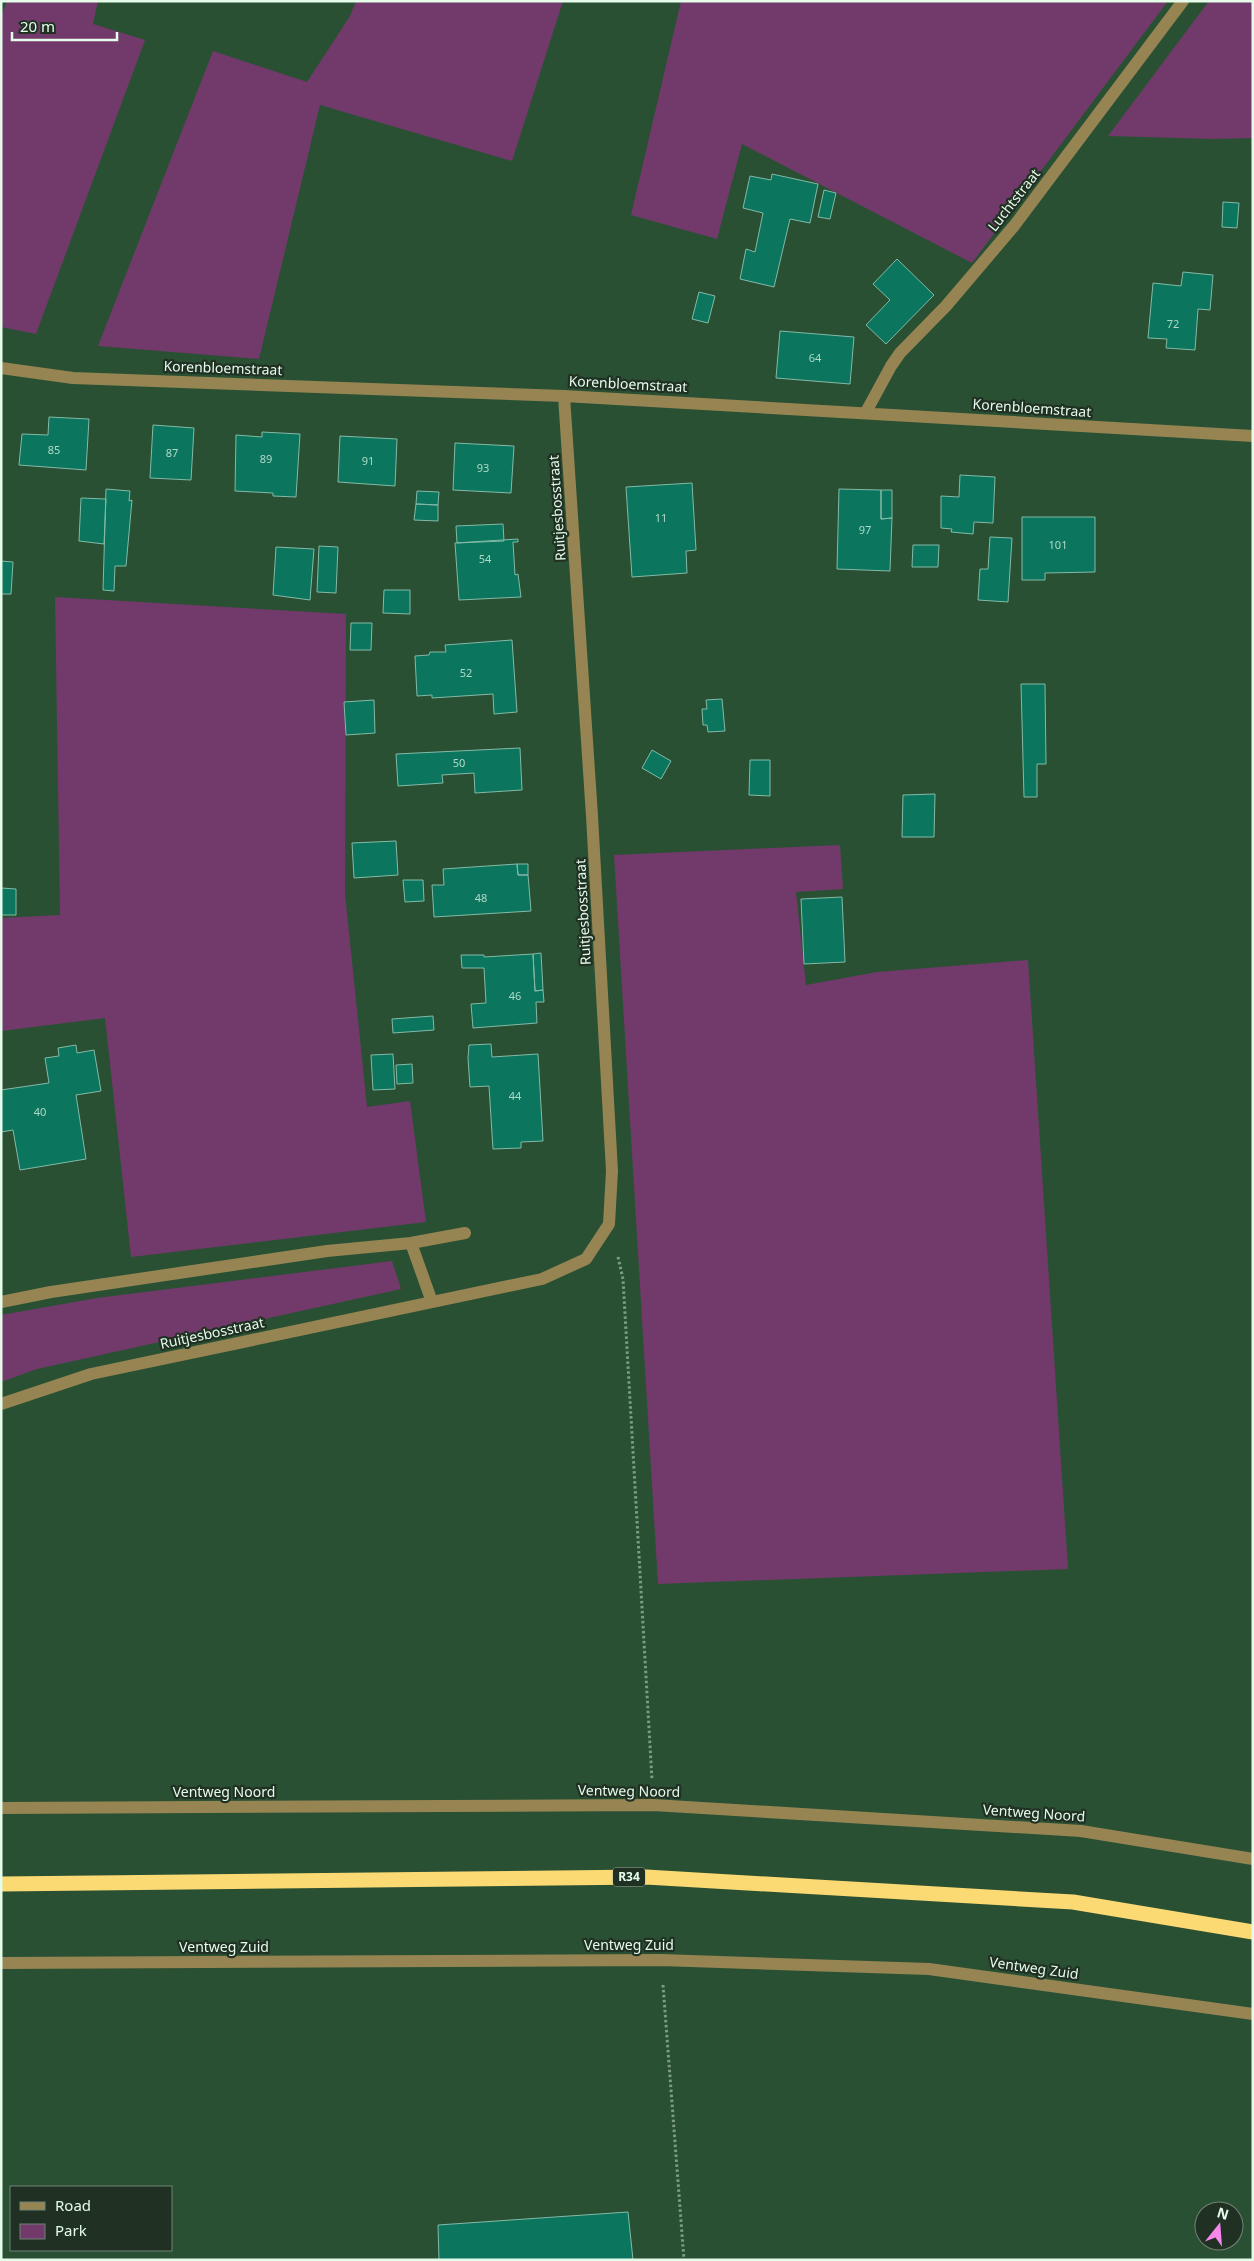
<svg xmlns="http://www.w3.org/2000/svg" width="1254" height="2261" font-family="'Noto Sans',sans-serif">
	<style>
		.green { fill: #713a6b }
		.building { fill: #0b755d; stroke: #83baa7 }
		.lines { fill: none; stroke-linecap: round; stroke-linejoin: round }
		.path { stroke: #7d9c85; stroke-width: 3; stroke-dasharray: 2.5 2.5; stroke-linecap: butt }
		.minor { stroke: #968552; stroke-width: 12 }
		.highway { stroke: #fbd973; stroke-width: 15 }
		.labels { text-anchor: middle; stroke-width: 4.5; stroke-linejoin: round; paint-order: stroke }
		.number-label { font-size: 11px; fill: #afdac8 }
		.shield { fill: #203124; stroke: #abbfaf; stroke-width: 1 }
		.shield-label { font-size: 12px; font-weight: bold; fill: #e6fceb }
		.street-label { font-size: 14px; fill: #e6fceb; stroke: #203124 }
	</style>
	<rect width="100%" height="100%" fill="#2a5034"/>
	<path class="green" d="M 7,1 L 98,1 L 93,24 L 145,40 L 36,334 L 1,327 L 1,17 Z
		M 356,1 L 563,1 L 512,161 L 320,105 L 259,359 L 98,346 L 213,51 L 307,82 L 350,16 Z
		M 681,1 L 1168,1 L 972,263 L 742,144 L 717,239 L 631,215 Z
		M 1209,1 L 1253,1 L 1253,138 L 1214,139 L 1108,136 Z
		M 55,597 L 346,614 L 345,894 L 367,1107 L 410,1101 L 426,1222 L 131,1257 L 105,1018 L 1,1031 L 1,918 L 60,915 Z
		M 840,845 L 843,889 L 796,892 L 806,985 L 877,972 L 1028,960 L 1068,1569 L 658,1584 L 614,855 Z
		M 392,1261 L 401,1289 L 37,1369 L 1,1382 L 1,1315 L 97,1298 Z"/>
	<path class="building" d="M 772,174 L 818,184 L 810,223 L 790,219 L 774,287 L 740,279 L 746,249 L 755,252 L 763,213 L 743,208 L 750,176 L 771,180 Z
		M 824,190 L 836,193 L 830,219 L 818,217 Z
		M 1223,202 L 1239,203 L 1237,228 L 1222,227 Z
		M 897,259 L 934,295 L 886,344 L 866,325 L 890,300 L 873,284 Z
		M 1183,272 L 1213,275 L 1210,310 L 1198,309 L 1195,350 L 1166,348 L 1167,339 L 1148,338 L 1153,283 L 1181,286 Z
		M 699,292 L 715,296 L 708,323 L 692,319 Z
		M 780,331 L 854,337 L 850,384 L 776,378 Z
		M 49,417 L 89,419 L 86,470 L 19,465 L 22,434 L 48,435 Z
		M 153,425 L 194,428 L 191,480 L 150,478 Z
		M 262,432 L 300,434 L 296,497 L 273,496 L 273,493 L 235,491 L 236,435 L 262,437 Z
		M 340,436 L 397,439 L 395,486 L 338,482 Z
		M 455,443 L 514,446 L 511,493 L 453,490 Z
		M 960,475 L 995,477 L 993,523 L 974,522 L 973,534 L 951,532 L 952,529 L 941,528 L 941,496 L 959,497 Z
		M 692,483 L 696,550 L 686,551 L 687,573 L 632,577 L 626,487 Z
		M 106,489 L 130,491 L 129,501 L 132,500 L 126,566 L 115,566 L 114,591 L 103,590 Z
		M 839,489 L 881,490 L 881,519 L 892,518 L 890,571 L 837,569 Z
		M 881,490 L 892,490 L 892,518 L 881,519 Z
		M 417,491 L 439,492 L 438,505 L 416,504 Z
		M 81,498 L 106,499 L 104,544 L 79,541 Z
		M 416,504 L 438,505 L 438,521 L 414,520 Z
		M 1022,517 L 1095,517 L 1095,572 L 1045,573 L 1045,580 L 1022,580 Z
		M 503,524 L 504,541 L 457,543 L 456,526 Z
		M 990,537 L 1012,538 L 1008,602 L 978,600 L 980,569 L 988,569 Z
		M 518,539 L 518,542 L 513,542 L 515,575 L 518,574 L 521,597 L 459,600 L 455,543 Z
		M 913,545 L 939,545 L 938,567 L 912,567 Z
		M 319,546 L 338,547 L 336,593 L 317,592 Z
		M 276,547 L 314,549 L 310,600 L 273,595 Z
		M 1,561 L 13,562 L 11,594 L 1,594 Z
		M 384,590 L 410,590 L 410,614 L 383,613 Z
		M 351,623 L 372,623 L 371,650 L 350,650 Z
		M 512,640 L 517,712 L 494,714 L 493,694 L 432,698 L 432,695 L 417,696 L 415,656 L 429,655 L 430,652 L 446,652 L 445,645 Z
		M 1021,684 L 1045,684 L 1046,764 L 1037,764 L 1037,797 L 1024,797 Z
		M 722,699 L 725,731 L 708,732 L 707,725 L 703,725 L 702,709 L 707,709 L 706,700 Z
		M 374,700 L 375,733 L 346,735 L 344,702 Z
		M 520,748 L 522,790 L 475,793 L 474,773 L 442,775 L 443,783 L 398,786 L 396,754 Z
		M 652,750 L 671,761 L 661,779 L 642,768 Z
		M 750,760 L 770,760 L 770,796 L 749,795 Z
		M 935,794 L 934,837 L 902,837 L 903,795 Z
		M 396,841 L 398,875 L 354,878 L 352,843 Z
		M 517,864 L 518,875 L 528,875 L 531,911 L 434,917 L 432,885 L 444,885 L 443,869 Z
		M 517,864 L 528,864 L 528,875 L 518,875 Z
		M 403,880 L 423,880 L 424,901 L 405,902 Z
		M 1,888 L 16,889 L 16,915 L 1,915 Z
		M 842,897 L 845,962 L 804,964 L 801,899 Z
		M 541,953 L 543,990 L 535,991 L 533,954 Z
		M 533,954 L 535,991 L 543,990 L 544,1002 L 536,1002 L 537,1023 L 473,1028 L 471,1004 L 486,1003 L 484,968 L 462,968 L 461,955 L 484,955 L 484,957 Z
		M 433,1016 L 434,1030 L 393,1033 L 392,1019 Z
		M 491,1044 L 492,1057 L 538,1054 L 543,1141 L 521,1142 L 521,1148 L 493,1149 L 489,1086 L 470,1087 L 468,1058 L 469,1045 Z
		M 76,1045 L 77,1053 L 94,1050 L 101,1091 L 76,1095 L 86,1159 L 20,1170 L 13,1130 L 1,1132 L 1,1090 L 49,1083 L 45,1058 L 59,1056 L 58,1048 Z
		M 393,1054 L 395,1089 L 373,1090 L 371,1055 Z
		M 412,1064 L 413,1083 L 397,1084 L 396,1065 Z
		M 628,2212 L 633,2260 L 439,2260 L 438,2225 Z"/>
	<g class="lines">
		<path class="path" d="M 618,1257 L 623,1279 L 652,1780
			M 663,1985 L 684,2260"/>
		<path class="minor" d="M 1,368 L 73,378 L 564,396 L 1253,436
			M 866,412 L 891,366 L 900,353 L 946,306 L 1014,226 L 1183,1
			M 411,1243 L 432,1302
			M 1,1302 L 51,1292 L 327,1251 L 411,1243 L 465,1233
			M 1,1404 L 91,1374 L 542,1279 L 586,1259 L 609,1224 L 612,1171 L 592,816 L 564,396
			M 1,1808 L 653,1805 L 1081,1831 L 1253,1859
			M 1,1963 L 661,1960 L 929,1969 L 1253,2014"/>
		<path class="highway" d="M 1,1884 L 646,1877 L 1073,1902 L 1253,1932"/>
	</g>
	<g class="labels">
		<g class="number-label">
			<text x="1173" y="328">72</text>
			<text x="815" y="362">64</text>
			<text x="54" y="454">85</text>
			<text x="172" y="457">87</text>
			<text x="266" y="463">89</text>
			<text x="368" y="465">91</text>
			<text x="483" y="472">93</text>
			<text x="661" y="522">11</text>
			<text x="865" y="534">97</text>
			<text x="1058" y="549">101</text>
			<text x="485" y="563">54</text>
			<text x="466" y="677">52</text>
			<text x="459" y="767">50</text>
			<text x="481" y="902">48</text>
			<text x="515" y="1000">46</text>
			<text x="515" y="1100">44</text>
			<text x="40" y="1116">40</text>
		</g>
		<rect class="shield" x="613" y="1867.5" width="32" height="19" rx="4"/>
		<g class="shield-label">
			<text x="629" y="1881">R34</text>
		</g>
		<g class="street-label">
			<text transform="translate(1014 200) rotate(-52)" y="5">Luchtstraat</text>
			<text transform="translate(223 368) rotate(2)" y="5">Korenbloemstraat</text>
			<text transform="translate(628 384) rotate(3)" y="5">Korenbloemstraat</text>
			<text transform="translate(1032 408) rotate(4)" y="5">Korenbloemstraat</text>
			<text transform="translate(557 508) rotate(-94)" y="5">Ruitjesbosstraat</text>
			<text transform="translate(583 912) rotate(-93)" y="5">Ruitjesbosstraat</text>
			<text transform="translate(212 1333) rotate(-12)" y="5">Ruitjesbosstraat</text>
			<text transform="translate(629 1791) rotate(1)" y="5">Ventweg Noord</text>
			<text x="224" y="1797">Ventweg Noord</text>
			<text transform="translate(1034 1813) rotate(4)" y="5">Ventweg Noord</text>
			<text x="629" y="1950">Ventweg Zuid</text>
			<text x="224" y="1952">Ventweg Zuid</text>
			<text transform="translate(1034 1968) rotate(8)" y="5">Ventweg Zuid</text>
		</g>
	</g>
	<rect width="1254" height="2261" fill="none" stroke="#e6fceb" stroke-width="5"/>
	<rect x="10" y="2186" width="162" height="65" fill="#203124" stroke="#6f8274"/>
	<rect x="20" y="2202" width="25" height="8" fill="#968552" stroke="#6f8274"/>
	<text x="55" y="2211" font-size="15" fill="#e6fceb">Road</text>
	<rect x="20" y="2224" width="25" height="15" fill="#713a6b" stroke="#6f8274"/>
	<text x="55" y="2236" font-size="15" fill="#e6fceb">Park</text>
	<g transform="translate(1219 2226) rotate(17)"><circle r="24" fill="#203124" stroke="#6f8274"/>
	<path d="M0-4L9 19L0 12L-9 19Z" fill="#f788eb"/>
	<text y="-8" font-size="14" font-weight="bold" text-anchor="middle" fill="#e6fceb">N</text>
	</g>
	<path d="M12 32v8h105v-8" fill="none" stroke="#e6fceb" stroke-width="2.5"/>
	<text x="20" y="32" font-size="15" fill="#e6fceb" stroke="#203124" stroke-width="4" paint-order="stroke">20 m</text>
</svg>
